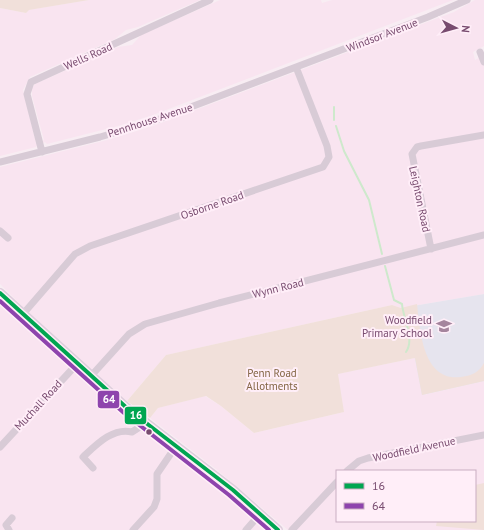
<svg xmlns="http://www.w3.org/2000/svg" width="484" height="530" font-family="'PT Sans',sans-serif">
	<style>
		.residential { fill: #f9e4f0; fill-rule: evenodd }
		.education { fill: #e6e4ee }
		.green { fill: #f1e0da }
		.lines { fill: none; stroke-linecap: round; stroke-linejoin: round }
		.stream { stroke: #cee9cc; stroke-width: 2 }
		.minor { stroke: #d8cbd6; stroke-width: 7 }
		.highway { stroke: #decedc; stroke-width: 10 }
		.bus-1-casing { stroke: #ffeef8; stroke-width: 7 }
		.bus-2-casing { stroke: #ffeef8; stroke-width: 7 }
		.bus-1 { stroke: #00a651; stroke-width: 4 }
		.bus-2 { stroke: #8e44ad; stroke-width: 4 }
		.bus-dot { fill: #784b6f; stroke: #ffeef8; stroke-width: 1.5 }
		.labels { text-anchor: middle; stroke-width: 4; stroke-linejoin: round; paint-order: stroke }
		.street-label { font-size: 11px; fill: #784b6f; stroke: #ffeef8 }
		.poi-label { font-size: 11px; fill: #784b6f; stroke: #ffeef8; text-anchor: end }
		.park-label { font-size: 11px; fill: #846645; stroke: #ffeef8 }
		.line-badge { stroke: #ffeef8; stroke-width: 1.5 }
		.badge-label { font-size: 11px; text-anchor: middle; font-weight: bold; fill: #fff }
	</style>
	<rect width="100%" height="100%" fill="#f8edf3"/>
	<path class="residential" d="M 89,0 L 200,0 L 138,27 L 126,30 L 115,39 L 30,77 L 23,90 L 36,143 L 44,140 L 32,96 L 32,88 L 35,84 L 118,47 L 132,45 L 141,35 L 220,0 L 321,0 L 322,3 L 332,0 L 453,0 L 153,115 L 118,126 L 47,144 L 45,142 L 37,145 L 36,147 L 0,156 L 0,8 L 26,13 L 28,10 Z
		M 475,0 L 484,0 L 484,46 L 473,52 L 475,60 L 484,55 L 484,294 L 401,308 L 392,305 L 166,355 L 127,401 L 30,314 L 0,284 L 0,167 L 111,139 L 153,126 L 430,21 L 454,12 Z
		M 0,301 L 136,424 L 267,530 L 0,530 Z
		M 415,358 L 423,395 L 484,381 L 484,530 L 288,530 L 216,469 L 150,418 L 158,408 L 205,396 L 221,406 L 254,433 L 344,412 L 337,374 ZM 337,471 L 475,471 L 475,521 L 337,521 Z"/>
	<path class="education" d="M 484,294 L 484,381 L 422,395 L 415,359 L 401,308 Z"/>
	<path class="green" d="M 0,0 L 89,0 L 29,10 L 26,13 L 0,8 Z
		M 417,304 C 420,331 423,382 461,377 C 473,375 478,373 484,363 L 484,381 L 422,395 L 415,358 L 338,374 L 344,412 L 254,433 L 221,406 L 206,396 L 158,408 L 150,418 L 127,401 L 166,355 L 392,305 L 401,308 Z
		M 484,483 L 484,530 L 436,526 L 437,521 L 475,521 L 475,485 Z"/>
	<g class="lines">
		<path class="stream" d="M 334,120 L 334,107
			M 336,126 L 344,151 L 369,200 L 382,254
			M 385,266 L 394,300 L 402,304 C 403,318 415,340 406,352"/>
		<path class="minor" d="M 480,52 L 484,62
			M 42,152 L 27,94 L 31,82 L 210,0
			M 0,162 L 100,137 L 154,121 L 428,17 L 467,0
			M 0,231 L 8,238
			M 431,249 L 412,154 L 417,147 L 421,146 L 484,135
			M 23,314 L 75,254 L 90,246 L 323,167 L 329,157 L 327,146 L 296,67
			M 91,376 L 129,334 L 145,324 L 219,303 L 484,235
			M 0,447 L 77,364
			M 93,468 L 83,457 C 96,445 113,427 132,432 L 146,423
			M 347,471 L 359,461 L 368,458 L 484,435
			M 9,530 L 6,525 L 12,518
			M 133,530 L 154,507 L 157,499 L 157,474 L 176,446
			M 246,530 L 260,514
			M 292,530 L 337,482"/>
		<path class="highway" d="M 0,293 L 128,409 L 233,490 L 278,530"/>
		<defs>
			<path id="bus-1" d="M 0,293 L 128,409 L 233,490 L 278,530"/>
			<path id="bus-2" d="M 0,301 L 124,413 L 229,495 L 269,530"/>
		</defs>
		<use href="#bus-1" class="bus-1-casing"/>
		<use href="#bus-2" class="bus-2-casing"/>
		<use href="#bus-1" class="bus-1"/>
		<use href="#bus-2" class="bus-2"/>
	</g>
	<defs>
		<symbol id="school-bare" viewBox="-9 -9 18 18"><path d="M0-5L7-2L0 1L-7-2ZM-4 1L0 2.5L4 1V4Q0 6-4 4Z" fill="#a5849d" stroke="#ffeef8" stroke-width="2.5" paint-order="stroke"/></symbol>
	</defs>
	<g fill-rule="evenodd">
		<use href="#school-bare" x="433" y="315" width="22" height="22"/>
	</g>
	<circle class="bus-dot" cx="149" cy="432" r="3.5"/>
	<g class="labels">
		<g class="street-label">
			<text transform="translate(382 35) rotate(-21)" y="4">Windsor Avenue</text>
			<text transform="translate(88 56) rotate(-24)" y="4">Wells Road</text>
			<text transform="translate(150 120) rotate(-18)" y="4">Pennhouse Avenue</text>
			<text transform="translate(420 199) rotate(78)" y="4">Leighton Road</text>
			<text transform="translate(212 205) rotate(-19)" y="4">Osborne Road</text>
			<text transform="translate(278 288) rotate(-14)" y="4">Wynn Road</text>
			<text transform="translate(38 405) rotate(-47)" y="4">Muchall Road</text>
			<text transform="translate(414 449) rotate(-12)" y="4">Woodfield Avenue</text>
		</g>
		<g class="poi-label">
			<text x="432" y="324">Woodfield<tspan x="432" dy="13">Primary School</tspan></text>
		</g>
		<g class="park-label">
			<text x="272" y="377">Penn Road<tspan x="272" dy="13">Allotments</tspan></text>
		</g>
	</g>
	<g class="line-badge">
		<rect x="97" y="390" width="23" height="19" rx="4" fill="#8e44ad"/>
		<rect x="124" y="406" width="23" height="19" rx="4" fill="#00a651"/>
	</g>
	<g class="badge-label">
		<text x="109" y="403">64</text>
		<text x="136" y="419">16</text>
	</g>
	<rect x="336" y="470" width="140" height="52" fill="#ffeef8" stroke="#c9adc1"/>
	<rect x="344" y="483" width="20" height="6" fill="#00a651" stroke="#c9adc1"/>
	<text x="372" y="490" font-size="12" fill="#784b6f">16</text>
	<rect x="344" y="503" width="20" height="6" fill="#8e44ad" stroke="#c9adc1"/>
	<text x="372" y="510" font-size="12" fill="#784b6f">64</text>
	<g transform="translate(456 28) rotate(96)" stroke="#ffeef8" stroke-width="3" paint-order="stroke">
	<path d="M0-3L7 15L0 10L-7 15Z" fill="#784b6f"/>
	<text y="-6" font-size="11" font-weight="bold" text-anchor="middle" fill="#784b6f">N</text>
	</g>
</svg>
